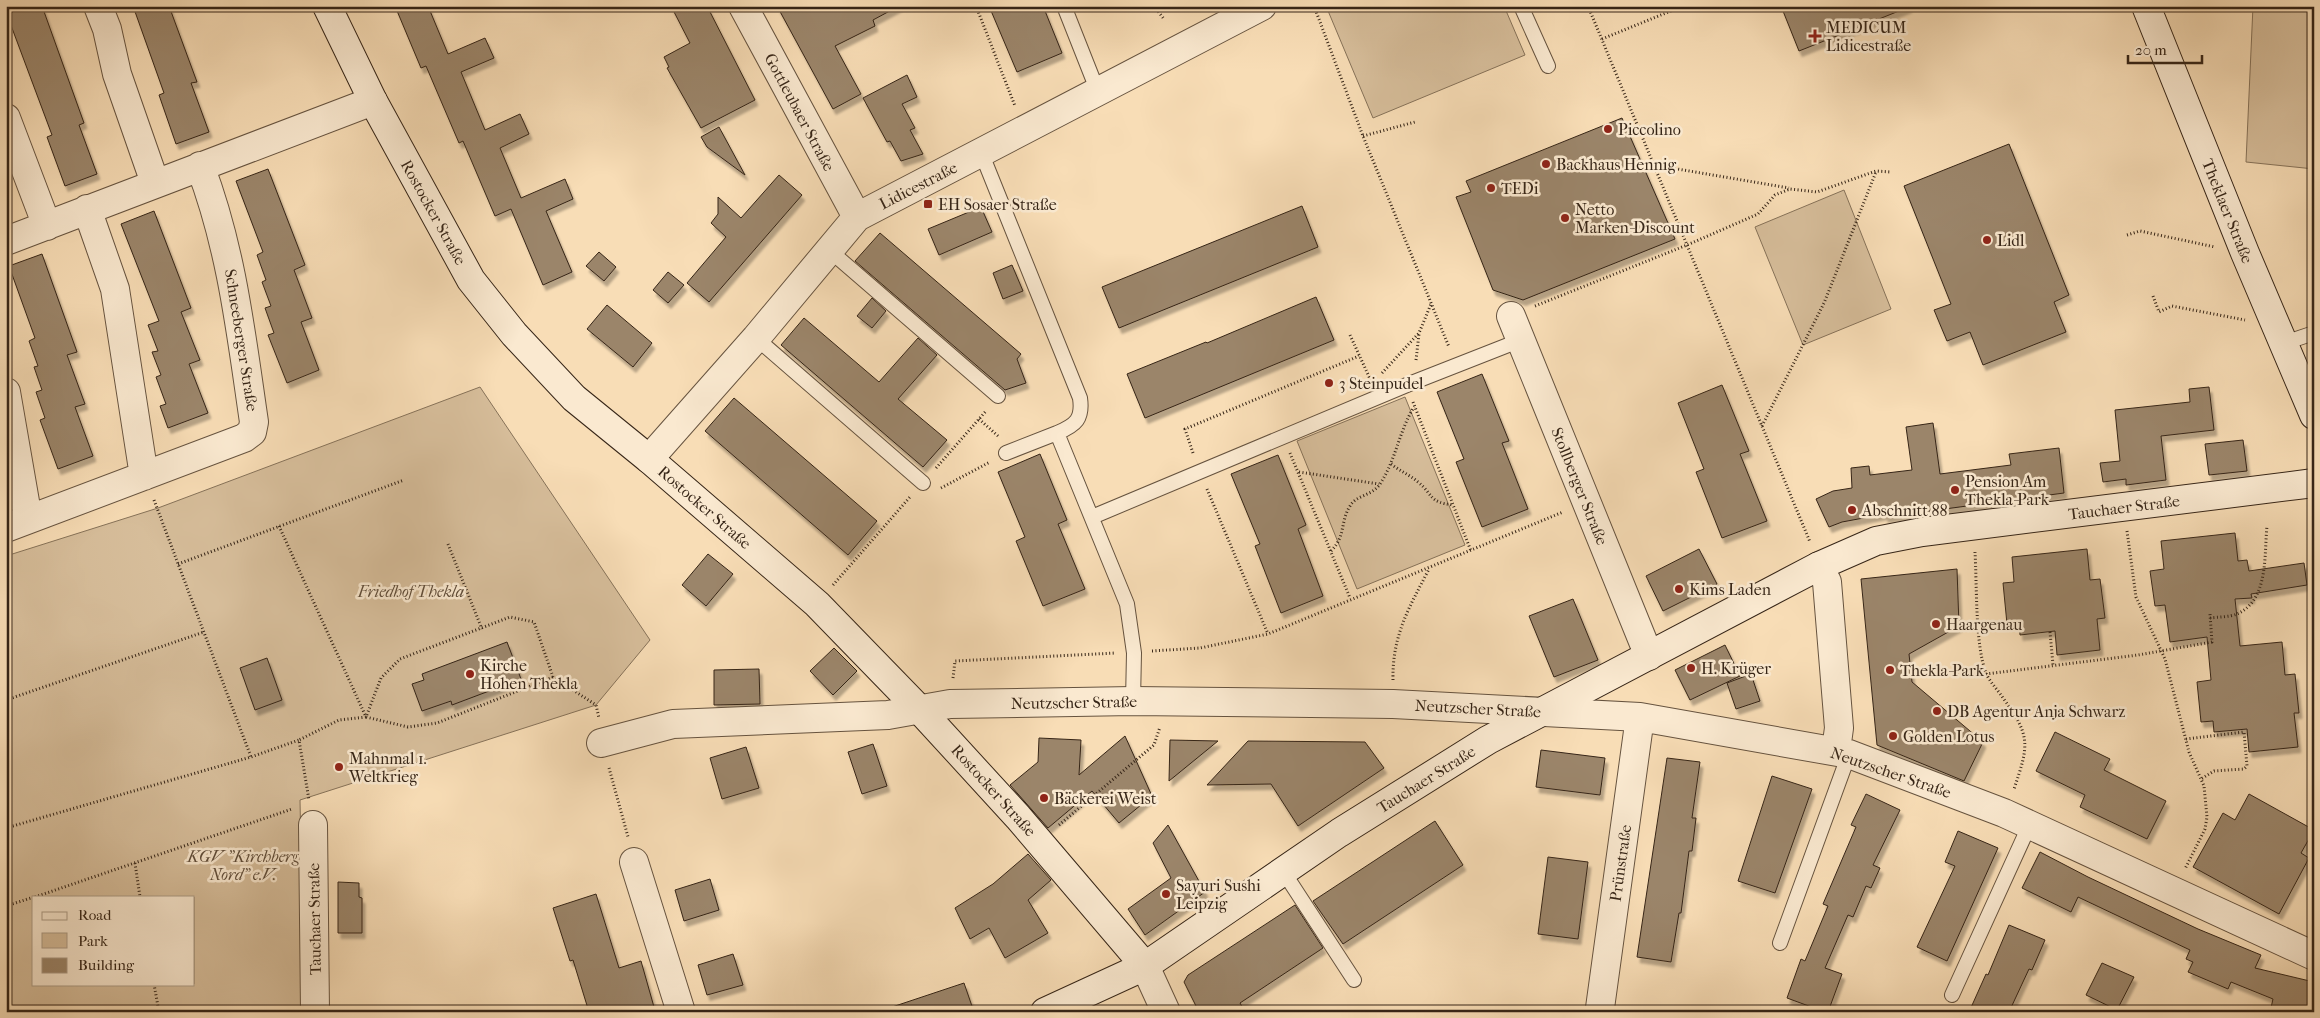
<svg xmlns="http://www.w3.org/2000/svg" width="2320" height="1018" font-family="'IM FELL French Canon',serif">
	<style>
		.green { fill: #d7be9b; stroke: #867259; fill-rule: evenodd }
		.building { fill: #9b856a; stroke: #362517; filter: url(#shadow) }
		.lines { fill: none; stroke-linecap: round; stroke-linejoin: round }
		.service-casing { stroke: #66533f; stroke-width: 16 }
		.minor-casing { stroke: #66533f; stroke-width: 30 }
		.tertiary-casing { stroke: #66533f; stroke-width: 30 }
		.secondary-casing { stroke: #362517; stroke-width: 30 }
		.path { stroke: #362517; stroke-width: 3; stroke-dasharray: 1 2.5; stroke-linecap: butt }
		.service { stroke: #fae9d0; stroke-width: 14 }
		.minor { stroke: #fae9d0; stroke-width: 28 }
		.tertiary { stroke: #fae9d0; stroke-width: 28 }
		.secondary { stroke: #fae9d0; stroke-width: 28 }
		.poi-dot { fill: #8f2418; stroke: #fae9d0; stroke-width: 2 }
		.labels { text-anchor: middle; stroke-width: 5; stroke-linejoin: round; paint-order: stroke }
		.poi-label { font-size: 16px; fill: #362517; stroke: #fae9d0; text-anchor: start }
		.street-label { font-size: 16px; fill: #362517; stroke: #fae9d0 }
		.park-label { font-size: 16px; font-style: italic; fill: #5e4b38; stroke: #fae9d0 }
	</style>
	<defs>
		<filter id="shadow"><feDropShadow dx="3" dy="5.5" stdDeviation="1" flood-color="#0004"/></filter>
	</defs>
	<rect width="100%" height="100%" fill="#f8ddb6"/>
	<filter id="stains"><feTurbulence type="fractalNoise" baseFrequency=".004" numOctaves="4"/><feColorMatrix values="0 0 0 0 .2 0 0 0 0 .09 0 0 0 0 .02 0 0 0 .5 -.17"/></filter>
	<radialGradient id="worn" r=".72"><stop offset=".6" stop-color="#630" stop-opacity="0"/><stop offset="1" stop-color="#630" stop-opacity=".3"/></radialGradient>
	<path class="green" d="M 1326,6 L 1504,6 L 1525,55 L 1373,118 Z
		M 2253,6 L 2314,6 L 2314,169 L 2246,162 Z
		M 1844,190 L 1891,309 L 1803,345 L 1755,227 Z
		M 480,387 L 650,640 L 596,705 L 300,800 L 304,1012 L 6,1012 L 6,556 L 158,508 ZM 34,897 L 194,897 L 194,984 L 34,984 Z
		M 1405,397 L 1465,545 L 1357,589 L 1297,441 Z"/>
	<path class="building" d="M 6,6 L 42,6 L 84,123 L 79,125 L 97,174 L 65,186 L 47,137 L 52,135 L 6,12 Z
		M 133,6 L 169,6 L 197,82 L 191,83 L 209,132 L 176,144 L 159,95 L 164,93 Z
		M 395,6 L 428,6 L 448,54 L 485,38 L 494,58 L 461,72 L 485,130 L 520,114 L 529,134 L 500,148 L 521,198 L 565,179 L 573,199 L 546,211 L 572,272 L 543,285 L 511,209 L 495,216 L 463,141 L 459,143 L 426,66 L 421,68 Z
		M 671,6 L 707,6 L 755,100 L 701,128 L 667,68 L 669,67 L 664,57 L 690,43 Z
		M 777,6 L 899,6 L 873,20 L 875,26 L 835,46 L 861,94 L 833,109 Z
		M 989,6 L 1043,6 L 1062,53 L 1017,72 Z
		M 1781,6 L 1909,6 L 1909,7 L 1799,51 Z
		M 907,75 L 917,97 L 902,104 L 915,128 L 910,130 L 923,154 L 901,161 L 890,141 L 887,142 L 863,98 Z
		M 1622,118 L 1675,239 L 1523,300 L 1493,290 L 1456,197 L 1471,192 L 1466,181 Z
		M 719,127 L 745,175 L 707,147 L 701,137 Z
		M 2009,144 L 2069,295 L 2054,302 L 2066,332 L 1983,365 L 1970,332 L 1947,341 L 1934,310 L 1951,304 L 1904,186 Z
		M 268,169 L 305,265 L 294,270 L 312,318 L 301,322 L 319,370 L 287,383 L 268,335 L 274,333 L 265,308 L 271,306 L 262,282 L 266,280 L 257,255 L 263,252 L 236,181 Z
		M 779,175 L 802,195 L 709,302 L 687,283 L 726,237 L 711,223 L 718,214 L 718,197 L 741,218 Z
		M 1302,206 L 1318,247 L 1119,328 L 1102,287 Z
		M 981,207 L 992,232 L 939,255 L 928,229 Z
		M 154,211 L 191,308 L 181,312 L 200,360 L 189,364 L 208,413 L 168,428 L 160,406 L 166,404 L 156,377 L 161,375 L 152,352 L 158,351 L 148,325 L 159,321 L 121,224 Z
		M 880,233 L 1021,354 L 1017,359 L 1026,383 L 1005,390 L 855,261 Z
		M 599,252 L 616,267 L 604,281 L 586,266 Z
		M 42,254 L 77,352 L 67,355 L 85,404 L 75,407 L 93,456 L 58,469 L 40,420 L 45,418 L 36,392 L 42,390 L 34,367 L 38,366 L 29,341 L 35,338 L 9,266 Z
		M 1012,265 L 1023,291 L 1003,299 L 993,273 Z
		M 668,272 L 684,285 L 668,303 L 653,290 Z
		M 1316,297 L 1334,340 L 1145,418 L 1127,374 L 1206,342 L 1207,343 Z
		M 872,298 L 886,311 L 872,328 L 857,316 Z
		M 607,305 L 652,343 L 633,367 L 587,329 Z
		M 804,318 L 879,382 L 918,338 L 937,355 L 898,399 L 947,440 L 923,467 L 781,345 Z
		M 1482,374 L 1509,441 L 1502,443 L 1528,509 L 1482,527 L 1456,462 L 1464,459 L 1437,392 Z
		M 1722,385 L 1749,451 L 1740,454 L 1767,521 L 1722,538 L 1696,472 L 1704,469 L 1678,403 Z
		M 2209,387 L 2214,430 L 2161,436 L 2166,480 L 2126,485 L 2126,479 L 2103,482 L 2100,463 L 2120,461 L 2115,410 L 2190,402 L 2189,389 Z
		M 734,398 L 877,521 L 848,555 L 705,431 Z
		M 1933,423 L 1940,474 L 2011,465 L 2009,454 L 2059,448 L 2064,493 L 1885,517 L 1885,514 L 1842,522 L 1829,527 L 1816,499 L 1833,491 L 1852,488 L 1851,468 L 1869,466 L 1870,475 L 1912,470 L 1906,427 Z
		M 2243,440 L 2247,471 L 2209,475 L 2205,444 Z
		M 1040,454 L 1067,520 L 1058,524 L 1085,589 L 1043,606 L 1016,541 L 1025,537 L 998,472 Z
		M 1278,455 L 1306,525 L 1298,529 L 1323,596 L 1281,613 L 1255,546 L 1260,544 L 1231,474 Z
		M 2235,533 L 2238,561 L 2247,560 L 2249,571 L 2304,563 L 2307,585 L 2251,594 L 2252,598 L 2235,599 L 2240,646 L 2282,642 L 2285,675 L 2295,674 L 2299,713 L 2294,713 L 2298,747 L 2249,752 L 2247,729 L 2214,732 L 2213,721 L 2201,722 L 2197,682 L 2211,680 L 2207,637 L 2170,642 L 2165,605 L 2155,606 L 2150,571 L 2164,569 L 2161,541 Z
		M 1699,549 L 1717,584 L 1663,611 L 1646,576 Z
		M 2087,549 L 2090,580 L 2100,579 L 2105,618 L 2097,619 L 2100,650 L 2057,655 L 2055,631 L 2020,635 L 2019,622 L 2007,624 L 2003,583 L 2014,582 L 2012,557 Z
		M 708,554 L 733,574 L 706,606 L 682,585 Z
		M 1957,569 L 1959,626 L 1909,654 L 1912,682 L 1983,742 L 1964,781 L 1877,745 L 1861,579 Z
		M 1573,599 L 1598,660 L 1554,677 L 1529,616 Z
		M 507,642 L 521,679 L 452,705 L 451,701 L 422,711 L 412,684 L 424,680 L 422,674 Z
		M 1725,645 L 1740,676 L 1690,700 L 1675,670 Z
		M 834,648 L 857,671 L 833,695 L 810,671 Z
		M 267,658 L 282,700 L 255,710 L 240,668 Z
		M 759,669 L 760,704 L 714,705 L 714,670 Z
		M 1751,674 L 1760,701 L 1736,709 L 1727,683 Z
		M 2055,732 L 2110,759 L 2104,770 L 2166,801 L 2147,839 L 2080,807 L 2085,795 L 2036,771 Z
		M 1125,736 L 1152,796 L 1119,823 L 1092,791 L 1048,828 L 1010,785 L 1038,762 L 1039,738 L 1081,740 L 1079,775 Z
		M 1170,740 L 1218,741 L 1169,781 Z
		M 1248,741 L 1365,742 L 1384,768 L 1298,826 L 1271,784 L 1207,785 Z
		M 873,744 L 887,786 L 862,794 L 848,752 Z
		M 746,747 L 759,788 L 722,799 L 710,758 Z
		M 1541,750 L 1605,758 L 1600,795 L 1536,787 Z
		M 1667,758 L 1700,762 L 1692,818 L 1696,818 L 1692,851 L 1689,851 L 1681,913 L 1679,913 L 1671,962 L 1637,957 Z
		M 1772,776 L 1812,789 L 1775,893 L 1738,881 Z
		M 1866,794 L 1900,810 L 1873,865 L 1880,868 L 1871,888 L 1866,886 L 1853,917 L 1848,915 L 1825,968 L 1842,974 L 1828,1012 L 1825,1012 L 1787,998 L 1801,959 L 1805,961 L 1828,906 L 1823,904 L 1856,827 L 1851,825 Z
		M 2249,794 L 2314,830 L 2301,853 L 2309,858 L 2279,914 L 2193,867 L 2223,813 L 2235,820 Z
		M 1435,821 L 1463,865 L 1343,944 L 1313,901 Z
		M 1168,825 L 1205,892 L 1145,935 L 1128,909 L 1171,878 L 1153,843 Z
		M 1958,831 L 1998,848 L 1947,961 L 1917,947 L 1955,866 L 1945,862 Z
		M 2040,852 L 2088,877 L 2198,929 L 2261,955 L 2255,968 L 2314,982 L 2314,1012 L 2270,1012 L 2273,999 L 2231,982 L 2228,989 L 2188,972 L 2193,962 L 2186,959 L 2190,950 L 2078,897 L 2071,912 L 2022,888 Z
		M 1028,854 L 1051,880 L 1028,900 L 1048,933 L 1005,958 L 989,928 L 970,939 L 955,908 L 993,884 Z
		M 1548,857 L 1588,862 L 1578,939 L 1538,934 Z
		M 710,879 L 719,910 L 684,921 L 675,890 Z
		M 338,882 L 359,883 L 359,897 L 362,898 L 362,933 L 338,933 Z
		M 596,894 L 619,968 L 641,961 L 654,1007 L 638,1012 L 589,1012 L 573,960 L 570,961 L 553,908 Z
		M 1295,905 L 1323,948 L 1240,1003 L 1245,1012 L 1199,1012 L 1184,982 L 1188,975 Z
		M 2009,925 L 2045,940 L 2032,970 L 2029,969 L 2009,1012 L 1969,1012 L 1986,974 L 1988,975 Z
		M 733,954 L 743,985 L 707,995 L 698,965 Z
		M 2102,963 L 2134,977 L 2117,1010 L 2086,995 Z
		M 964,983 L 974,1012 L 889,1012 L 889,1008 Z"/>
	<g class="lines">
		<defs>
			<path id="service" d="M 1064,6 L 1098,92
				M 1521,6 L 1548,66
				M 981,152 L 1080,398 C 1083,419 1076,425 1057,433 L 1127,604 L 1134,653 L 1133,701
				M 829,250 L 998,396
				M 756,338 L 923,483
				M 2284,343 L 2314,333
				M 1006,453 L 1057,433
				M 1092,517 L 1414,382 L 1521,340
				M 1283,871 L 1354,980
				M 1780,943 L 1849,754
				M 1952,995 L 2030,824"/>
			<path id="minor" d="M 98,6 L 107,29 L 117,74 L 155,183
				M 743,6 L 857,217
				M 6,118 L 47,226
				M 87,209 L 115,289 L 144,476
				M 6,241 L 373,101
				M 1511,316 L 1649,656
				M 6,392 L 28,519
				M 649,459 L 756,338 L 857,217 L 1262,6
				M 6,528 L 244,438 L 252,432 L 254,422 C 241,334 232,250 200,166
				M 1819,566 L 1827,582 L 1839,728 L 1836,750
				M 601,743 L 673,724 L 888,715 L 950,704 L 1133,701 L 1393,704 L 1640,717 L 1849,754 L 2004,813 L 2314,956
				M 313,825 L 315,1012
				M 634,862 L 681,1012
				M 1600,1008 L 1640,717"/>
			<path id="tertiary" d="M 1145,966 L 1166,1012"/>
			<path id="secondary" d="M 327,6 L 373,101 L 471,280 L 514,334 L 574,398 L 649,459 L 817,604 L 920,710 L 1018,817 L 1145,966
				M 2146,6 L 2245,253 L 2314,415
				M 1045,1012 L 1145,966 L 1339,833 L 1488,740 L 1819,566 L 1876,541 L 1922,532 L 2314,483"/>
		</defs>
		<use href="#service" class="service-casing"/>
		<use href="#minor" class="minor-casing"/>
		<use href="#tertiary" class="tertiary-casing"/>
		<use href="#secondary" class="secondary-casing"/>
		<path class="path" d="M 976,6 L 1015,106
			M 1154,6 L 1164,19
			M 1314,6 L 1363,136 L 1449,347
			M 1588,6 L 1810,542
			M 1602,39 L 1683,6
			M 1363,136 L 1415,122
			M 1654,165 L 1789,188
			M 2127,235 L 2140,231 L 2215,247
			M 2153,296 L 2159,312 L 2172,306 L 2245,320
			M 1535,306 L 1687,245 L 1758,214 L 1775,195 L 1790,189 L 1817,192 L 1876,171 L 1891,172
			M 1350,335 L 1371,381
			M 1416,360 L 1419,334
			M 1382,373 L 1419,333 L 1431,304
			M 1413,402 L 1471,551
			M 979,419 L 998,436
			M 1762,426 L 1824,303 L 1876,172
			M 1193,453 L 1185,429 L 1359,356
			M 1290,453 L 1350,598
			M 1391,464 C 1400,471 1410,475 1418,482 C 1434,495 1428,502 1453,505
			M 936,468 L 986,411
			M 1299,472 L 1379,484
			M 941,488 L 990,462
			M 1207,489 L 1268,634
			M 154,500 L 251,757
			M 279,526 L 366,717 L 339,720 L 299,740
			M 2127,531 L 2136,597 L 2165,659 L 2189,752 L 2204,786 L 2207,817 L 2205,829 L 2185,869
			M 448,544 L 482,629
			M 1331,551 C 1346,536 1340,522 1350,506 C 1356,495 1372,496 1380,484 C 1396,460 1399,431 1414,407
			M 1975,552 C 1977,584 1975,645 1986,673 C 1989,681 1998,690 2003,698 C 2031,736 2029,745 2014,789
			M 178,564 L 404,480
			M 833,585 L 910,497
			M 2210,618 C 2218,617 2230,617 2237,614 C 2269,600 2264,555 2267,526
			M 2050,632 L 2053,665
			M 1152,651 L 1200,648 L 1268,634 L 1563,512
			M 1916,669 L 1986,674 L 2138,655 L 2212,642 L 2210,614
			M 553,677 L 437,723 L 408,727 L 366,717 L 381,678 L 400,659 L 510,617 L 534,622 L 553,677 L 596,705 L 599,718
			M 953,678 L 955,661 L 1116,653
			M 1393,680 C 1392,635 1410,606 1429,569
			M 6,700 L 204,632
			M 2186,739 L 2244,732 L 2247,766 L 2244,769 L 2214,771 L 2201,779
			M 609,768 L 628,837
			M 1059,825 L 1154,745 L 1160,727
			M 6,828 L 251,757 L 299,740 L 309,800
			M 135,863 L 140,897
			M 35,897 L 292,809
			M 6,906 L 34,897
			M 154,984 L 159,1012"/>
		<use href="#service" class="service"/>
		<use href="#minor" class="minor"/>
		<use href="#tertiary" class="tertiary"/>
		<use href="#secondary" class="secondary"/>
	</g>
	<g class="poi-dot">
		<path d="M1812.5 28.5h5v5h5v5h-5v5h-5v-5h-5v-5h5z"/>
		<circle cx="1608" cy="129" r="5"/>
		<circle cx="1546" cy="164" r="5"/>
		<circle cx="1491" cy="188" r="5"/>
		<rect x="923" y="199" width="10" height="10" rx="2.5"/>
		<circle cx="1565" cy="218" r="5"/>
		<circle cx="1987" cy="240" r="5"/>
		<circle cx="1329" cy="383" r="5"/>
		<circle cx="1955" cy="490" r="5"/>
		<circle cx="1852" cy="510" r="5"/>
		<circle cx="1679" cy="589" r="5"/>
		<circle cx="1936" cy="624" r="5"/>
		<circle cx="1691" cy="668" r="5"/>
		<circle cx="1890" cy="670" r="5"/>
		<circle cx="470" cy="674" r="5"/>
		<circle cx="1937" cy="711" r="5"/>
		<circle cx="1893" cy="736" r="5"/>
		<circle cx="339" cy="767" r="5"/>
		<circle cx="1044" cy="798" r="5"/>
		<circle cx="1166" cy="894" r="5"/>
	</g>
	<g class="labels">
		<g class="poi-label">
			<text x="1826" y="33">MEDICUM<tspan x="1826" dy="18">Lidicestraße</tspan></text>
			<text x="1618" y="135">Piccolino</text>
			<text x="1556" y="170">Backhaus Hennig</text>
			<text x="1501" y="194">TEDi</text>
			<text x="938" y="210">EH Sosaer Straße</text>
			<text x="1575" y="215">Netto<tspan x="1575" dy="18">Marken-Discount</tspan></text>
			<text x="1997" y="246">Lidl</text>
			<text x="1339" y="389">3 Steinpudel</text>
			<text x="1965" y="487">Pension Am<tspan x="1965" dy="18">Thekla-Park</tspan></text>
			<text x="1862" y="516">Abschnitt 88</text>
			<text x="1689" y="595">Kims Laden</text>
			<text x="1946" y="630">Haargenau</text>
			<text x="480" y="671">Kirche<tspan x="480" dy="18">Hohen Thekla</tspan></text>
			<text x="1701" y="674">H. Krüger</text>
			<text x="1900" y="676">Thekla-Park</text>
			<text x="1947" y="717">DB Agentur Anja Schwarz</text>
			<text x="1903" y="742">Golden Lotus</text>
			<text x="349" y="764">Mahnmal 1.<tspan x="349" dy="18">Weltkrieg</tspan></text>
			<text x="1054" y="804">Bäckerei Weist</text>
			<text x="1176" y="891">Sayuri Sushi<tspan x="1176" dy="18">Leipzig</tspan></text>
		</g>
		<g class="street-label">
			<text transform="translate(800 112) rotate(62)" y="6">Gottleubaer Straße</text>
			<text transform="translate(918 185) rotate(-27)" y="6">Lidicestraße</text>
			<text transform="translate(2228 211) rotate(68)" y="6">Theklaer Straße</text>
			<text transform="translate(434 212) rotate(61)" y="6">Rostocker Straße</text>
			<text transform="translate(242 340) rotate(81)" y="6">Schneeberger Straße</text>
			<text transform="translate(1580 486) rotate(68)" y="6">Stollberger Straße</text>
			<text transform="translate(705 507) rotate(41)" y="6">Rostocker Straße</text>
			<text transform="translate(2124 507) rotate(-7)" y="6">Tauchaer Straße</text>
			<text transform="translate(1074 702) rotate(-1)" y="6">Neutzscher Straße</text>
			<text transform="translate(1478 708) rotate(3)" y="6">Neutzscher Straße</text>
			<text transform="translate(1891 772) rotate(19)" y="6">Neutzscher Straße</text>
			<text transform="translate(1426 779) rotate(-32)" y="6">Tauchaer Straße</text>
			<text transform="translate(994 790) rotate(48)" y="6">Rostocker Straße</text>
			<text transform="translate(1620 863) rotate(-82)" y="6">Prünstraße</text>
			<text transform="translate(314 919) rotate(-91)" y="6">Tauchaer Straße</text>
		</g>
		<g class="park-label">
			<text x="411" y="597">Friedhof Thekla</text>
			<text x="243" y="862">KGV "Kirchberg<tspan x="243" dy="18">Nord" e.V.</tspan></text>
		</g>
	</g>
	<rect width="2320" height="1018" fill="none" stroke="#f8ddb6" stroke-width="25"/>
	<rect x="8" y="8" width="2305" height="1003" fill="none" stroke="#362517" stroke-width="2.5"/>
	<rect x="12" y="12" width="2295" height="993" fill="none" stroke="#362517"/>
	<rect x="32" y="896" width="162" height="90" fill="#fae9d0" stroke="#ac9b86"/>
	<rect x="42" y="912" width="25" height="8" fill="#fae9d0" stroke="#ac9b86"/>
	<text x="78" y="920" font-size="15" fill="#362517">Road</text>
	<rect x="42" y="933" width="25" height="15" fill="#d7be9b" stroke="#ac9b86"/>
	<text x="78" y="946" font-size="15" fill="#362517">Park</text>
	<rect x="42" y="958" width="25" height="15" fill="#9b856a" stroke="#ac9b86"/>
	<text x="78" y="970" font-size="15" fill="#362517">Building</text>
	<path d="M2128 55v8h74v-8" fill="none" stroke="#362517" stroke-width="2.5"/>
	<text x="2135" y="55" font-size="15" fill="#362517" stroke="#fae9d0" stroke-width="4" paint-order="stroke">20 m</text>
	<rect width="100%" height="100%" filter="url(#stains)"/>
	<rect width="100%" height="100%" fill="url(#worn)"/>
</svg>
